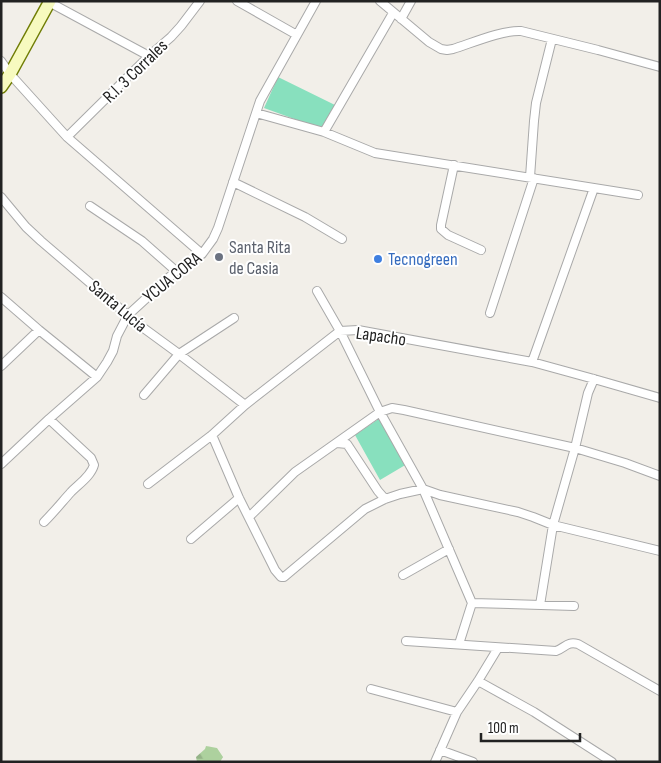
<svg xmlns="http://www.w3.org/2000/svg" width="661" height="763" font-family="'Sofia Sans Condensed',sans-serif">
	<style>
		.forest { fill: url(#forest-firs) }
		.pitch { fill: #88e0be }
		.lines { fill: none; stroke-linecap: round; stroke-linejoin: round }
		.street-casing { stroke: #a9a9a9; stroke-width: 10 }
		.secondary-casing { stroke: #707d05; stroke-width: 14 }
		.street { stroke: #fff; stroke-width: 8 }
		.secondary { stroke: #f7fabf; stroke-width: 11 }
		.worship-dot { fill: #6b7280; stroke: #fff; stroke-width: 2 }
		.shop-dot { fill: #3f7fe0; stroke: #fff; stroke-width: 2 }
		.labels { text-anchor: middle; stroke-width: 4; stroke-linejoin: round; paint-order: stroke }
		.street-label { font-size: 18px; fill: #222; stroke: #fff }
		.worship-label { font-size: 18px; fill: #5b616d; stroke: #fff; text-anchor: start }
		.shop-label { font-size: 18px; fill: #366cbe; stroke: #fff; text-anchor: start }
	</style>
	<defs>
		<pattern id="forest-firs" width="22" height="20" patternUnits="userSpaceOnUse" patternTransform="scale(1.25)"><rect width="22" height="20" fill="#add19e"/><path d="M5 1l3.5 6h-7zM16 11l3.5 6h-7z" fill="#95b388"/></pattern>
	</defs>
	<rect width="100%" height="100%" fill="#f2efe9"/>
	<path class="forest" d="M 206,746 L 217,748 L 223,757 L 220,762 L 197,762 L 196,757 L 205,749 Z"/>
	<path class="pitch" d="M 278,77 L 335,105 L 322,129 L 264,108 Z
		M 380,418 L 407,464 L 380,480 L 355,435 Z"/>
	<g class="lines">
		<defs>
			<path id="street" d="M 47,1 L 149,56
				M 237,1 L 297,35
				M 380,1 L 429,42 L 441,49 L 447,50 L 453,49 C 472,43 502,30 521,31 L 598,50 L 660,67
				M 401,19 L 411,1
				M 1,61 L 10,74 L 67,137 L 202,254
				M 256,113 L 324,132 L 375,153 L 638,195
				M 324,132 L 393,13
				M 67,137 L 149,56 L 171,37 L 181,26 L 200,1
				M 454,165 L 441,225 L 441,229 L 448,235 L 481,250
				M 530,177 L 534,121 L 536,103 L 552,39
				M 233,182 L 305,217 L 342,239
				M 1,197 L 26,227 L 41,241 L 138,324 L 179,354 L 245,405
				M 90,206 L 142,241 L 176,271
				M 317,291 L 340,331 L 380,412 L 423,489 L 472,603 L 459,644
				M 1,297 L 39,330 L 97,377
				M 490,313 L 534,178
				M 532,362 L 594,188
				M 1,366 L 39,330
				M 144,395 L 179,354 L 234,318
				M 212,435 L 239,498 L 275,570 L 281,577 L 284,577 L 365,509 L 385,499 L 400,494 L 423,489 L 440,495 L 518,512 L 533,517 L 553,525 L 660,551
				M 337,443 L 347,444 L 378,491 L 385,499
				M 1,464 L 49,419 L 97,377 L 107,362 L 113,351 L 117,336 L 128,315 L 176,271 L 202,254 L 213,239 L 218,228 L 260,101 L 316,1
				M 148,484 L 212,435 L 245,405 L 340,331 L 358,330 L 532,362 L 594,379 L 660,398
				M 249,517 L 295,472 L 380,412 L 392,408 L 404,410 L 575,448 L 625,463 L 660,476
				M 44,522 C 54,512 62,502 71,492 C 79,484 91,476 94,465 L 91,458 L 49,419
				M 191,539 L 239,498
				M 403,575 L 449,549
				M 472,603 L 574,606
				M 540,605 L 553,525 L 575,448 L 588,393 L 594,379
				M 406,641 L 556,651 C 565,648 567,641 578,644 L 660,691
				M 478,681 L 534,712 L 612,762
				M 371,689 L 457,712
				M 440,750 L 473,762
				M 435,762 L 457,712 L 478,681 L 498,648"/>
			<path id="secondary" d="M 1,87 L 10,74 L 50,1"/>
		</defs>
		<use href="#street" class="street-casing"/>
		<use href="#secondary" class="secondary-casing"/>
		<use href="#street" class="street"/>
		<use href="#secondary" class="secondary"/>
	</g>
	<circle class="worship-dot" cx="219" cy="257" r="5"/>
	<circle class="shop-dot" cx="378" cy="259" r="5"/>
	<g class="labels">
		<g class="street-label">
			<text transform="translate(135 71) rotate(-44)" y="6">R.I. 3 Corrales</text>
			<text transform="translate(172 277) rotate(-39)" y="6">YCUA CORA</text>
			<text transform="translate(118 306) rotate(40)" y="6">Santa Lucía</text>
			<text transform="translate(381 336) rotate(8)" y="6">Lapacho</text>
		</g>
		<g class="worship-label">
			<text x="229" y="253">Santa Rita<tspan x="229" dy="21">de Casia</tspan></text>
		</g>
		<g class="shop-label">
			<text x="388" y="265">Tecnogreen</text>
		</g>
	</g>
	<rect width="661" height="763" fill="none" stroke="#222222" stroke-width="5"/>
	<path d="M481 733v8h99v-8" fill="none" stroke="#222222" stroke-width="2.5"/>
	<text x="488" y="733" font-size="15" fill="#222222" stroke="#ffffff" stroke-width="4" paint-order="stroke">100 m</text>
</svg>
